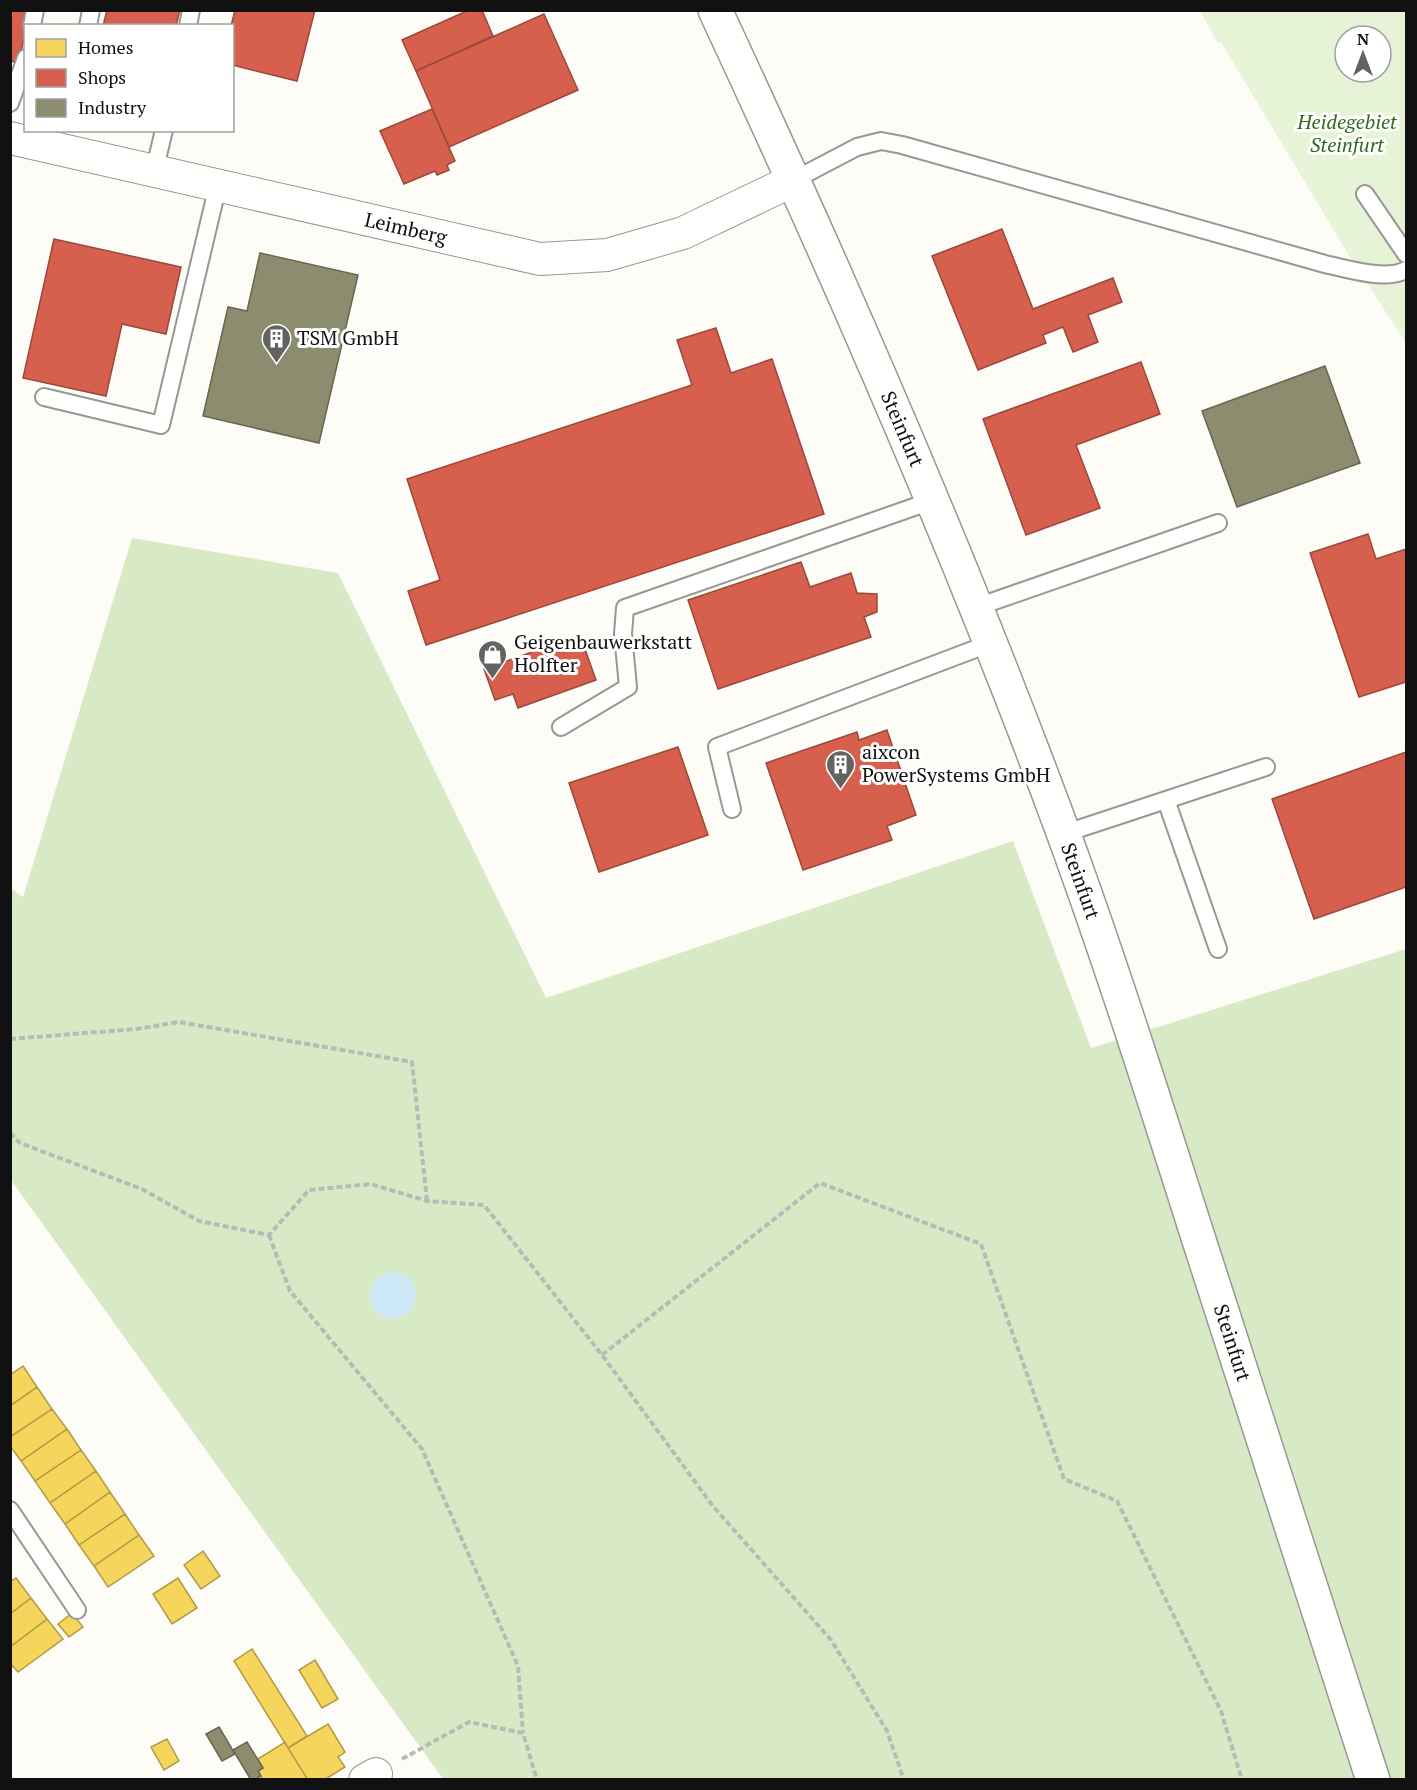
<svg xmlns="http://www.w3.org/2000/svg" width="1417" height="1790" font-family="'PT Serif',serif">
	<style>
		.green { fill: #e7f3d7; fill-rule: evenodd }
		.forest { fill: #d8eac5 }
		.water { fill: #cde8f7 }
		.homes { fill: #f6d55c; stroke: #b19a46; stroke-width: 1.5 }
		.shops { fill: #d6604d; stroke: #9b483b; stroke-width: 1.5 }
		.industry { fill: #8c8c6e; stroke: #676752; stroke-width: 1.5 }
		.lines { fill: none; stroke-linecap: round; stroke-linejoin: round }
		.service-casing { stroke: #979795; stroke-width: 20 }
		.minor-casing { stroke: #979795; stroke-width: 34 }
		.tertiary-casing { stroke: #979795; stroke-width: 36 }
		.path { stroke: #b9b9b8; stroke-width: 4; stroke-dasharray: 6 3; stroke-linecap: butt }
		.service { stroke: #fffffe; stroke-width: 16 }
		.minor { stroke: #fffffe; stroke-width: 32 }
		.tertiary { stroke: #fffffe; stroke-width: 33 }
		.labels { text-anchor: middle; stroke-width: 6; stroke-linejoin: round; paint-order: stroke }
		.park-label { font-size: 20px; font-style: italic; fill: #2f6b1f; stroke: #fff }
		.street-label { font-size: 20px; fill: #111; stroke: #fff }
		.poi-label { font-size: 20px; fill: #111; stroke: #fff; text-anchor: start }
	</style>
	<rect width="100%" height="100%" fill="#fdfcf7"/>
	<path class="green" d="M 1200,11 L 1406,11 L 1406,343 L 1348,254 L 1221,42 L 1218,43 ZM 1345,36 L 1381,36 L 1381,72 L 1345,72 Z"/>
	<path class="forest" d="M 132,538 L 338,573 L 546,998 L 1013,841 L 1091,1048 L 1406,949 L 1406,1779 L 443,1779 L 11,1180 L 10,888 L 23,897 Z"/>
	<path class="water" d="M370 1295a23 23 0 1 1 46 0a23 23 0 1 1-46 0Z"/>
	<path class="homes" d="M 23,1366 L 37,1387 L 10,1406 L 10,1375 Z
		M 37,1387 L 52,1409 L 10,1437 L 10,1406 Z
		M 52,1409 L 67,1429 L 21,1461 L 10,1446 L 10,1437 Z
		M 67,1429 L 81,1450 L 35,1481 L 21,1461 Z
		M 81,1450 L 96,1471 L 50,1503 L 35,1481 Z
		M 96,1471 L 110,1492 L 65,1524 L 50,1503 Z
		M 110,1492 L 125,1514 L 79,1545 L 65,1524 Z
		M 125,1514 L 139,1535 L 94,1566 L 79,1545 Z
		M 139,1535 L 154,1556 L 108,1587 L 94,1566 Z
		M 203,1551 L 220,1576 L 201,1589 L 184,1565 Z
		M 16,1578 L 31,1598 L 10,1614 L 10,1582 Z
		M 178,1578 L 197,1608 L 172,1624 L 153,1594 Z
		M 31,1598 L 47,1619 L 10,1647 L 10,1614 Z
		M 72,1613 L 83,1627 L 69,1637 L 58,1624 Z
		M 47,1619 L 63,1639 L 18,1672 L 10,1663 L 10,1647 Z
		M 252,1649 L 307,1736 L 288,1748 L 234,1661 Z
		M 315,1660 L 338,1699 L 322,1708 L 299,1670 Z
		M 328,1724 L 345,1752 L 338,1757 L 345,1767 L 324,1780 L 308,1780 L 288,1748 Z
		M 167,1739 L 179,1761 L 164,1770 L 151,1747 Z
		M 285,1742 L 288,1748 L 308,1780 L 263,1780 L 261,1776 L 258,1771 L 263,1768 L 258,1759 Z"/>
	<path class="shops" d="M 10,10 L 31,10 L 26,26 L 19,63 L 10,61 Z
		M 107,10 L 180,10 L 176,26 L 103,26 Z
		M 235,10 L 315,10 L 297,81 L 232,65 L 231,26 Z
		M 469,10 L 482,10 L 493,36 L 416,71 L 402,40 Z
		M 544,14 L 578,90 L 449,147 L 416,71 Z
		M 432,109 L 455,161 L 447,165 L 449,170 L 437,175 L 435,171 L 404,184 L 380,131 Z
		M 1002,229 L 1033,309 L 1113,278 L 1122,302 L 1088,315 L 1098,342 L 1073,352 L 1063,327 L 1043,335 L 1046,343 L 978,370 L 932,256 Z
		M 54,239 L 181,267 L 166,334 L 122,324 L 106,396 L 23,378 Z
		M 716,328 L 731,373 L 772,359 L 824,514 L 426,645 L 408,591 L 440,580 L 407,479 L 692,385 L 677,340 Z
		M 1141,362 L 1160,414 L 1076,445 L 1100,508 L 1026,535 L 983,419 Z
		M 1368,534 L 1376,559 L 1406,549 L 1406,682 L 1359,697 L 1310,553 Z
		M 801,562 L 810,587 L 851,573 L 857,593 L 877,594 L 877,612 L 864,617 L 871,637 L 718,689 L 688,600 Z
		M 580,635 L 596,680 L 518,708 L 513,694 L 495,700 L 484,669 Z
		M 887,730 L 916,815 L 887,826 L 892,840 L 803,870 L 766,763 L 857,732 L 859,740 Z
		M 678,747 L 708,835 L 599,872 L 569,783 Z
		M 1406,752 L 1406,887 L 1314,919 L 1272,799 Z"/>
	<path class="industry" d="M 260,253 L 358,275 L 319,443 L 203,416 L 228,307 L 247,311 Z
		M 1325,366 L 1360,463 L 1237,507 L 1202,411 Z
		M 219,1727 L 235,1754 L 222,1761 L 206,1734 Z
		M 247,1742 L 263,1768 L 258,1771 L 261,1776 L 254,1780 L 251,1780 L 233,1750 Z"/>
	<g class="lines">
		<defs>
			<path id="service" d="M 32,26 L 35,10
				M 88,26 L 91,10
				M 188,26 L 191,10
				M 10,103 L 26,58
				M 154,172 L 164,130
				M 794,180 L 857,147 L 881,141 L 902,145 L 1325,264 C 1347,269 1386,281 1406,270
				M 1365,194 L 1406,254
				M 44,397 L 161,425 L 218,185
				M 977,607 L 1218,523
				M 561,727 L 628,687 L 623,634 L 625,608 L 934,500
				M 1166,800 L 1218,949
				M 732,809 L 717,747 L 991,643
				M 1063,834 L 1266,767
				M 10,1510 L 77,1610"/>
			<g id="minor">
				<path id="s1" d="M 10,138 L 540,259 L 607,255 L 683,233 L 794,180"/>
				<path d="M 365,1780 L 376,1774"/>
			</g>
			<g id="tertiary">
				<path id="s2" d="M 715,10 C 841,280 960,553 1063,832 C 1112,966 1155,1102 1198,1237 C 1257,1418 1315,1599 1373,1780"/>
			</g>
		</defs>
		<use href="#service" class="service-casing"/>
		<use href="#minor" class="minor-casing"/>
		<use href="#tertiary" class="tertiary-casing"/>
		<path class="path" d="M 10,1039 L 136,1029 L 179,1022 L 412,1062 L 427,1201
			M 10,1133 L 20,1143 L 142,1189 L 199,1221 L 269,1235 L 309,1190 L 371,1184 L 427,1201 L 484,1205 L 602,1355 L 712,1505 L 831,1640 L 887,1731 L 904,1780
			M 269,1235 L 290,1291 L 422,1449 L 518,1666 L 523,1733
			M 602,1355 L 820,1183 L 981,1244 L 1064,1479 L 1117,1501 L 1221,1711 L 1242,1780
			M 402,1759 L 469,1722 L 523,1733 L 537,1780"/>
		<use href="#service" class="service"/>
		<use href="#minor" class="minor"/>
		<use href="#tertiary" class="tertiary"/>
	</g>
	<defs>
		<symbol id="building-pin" viewBox="-11 -11 22 30"><path d="M0 17L-7.5 6A9.5 9.5 0 1 1 7.5 6Z" fill="#646362" stroke="#fff"/><path d="M-4-6H4V6H1V3H-1V6H-4ZM-2.5-4.3h1.7v1.8h-1.7ZM.8-4.3h1.7v1.8H.8ZM-2.5-1h1.7V.8h-1.7ZM.8-1h1.7V.8H.8Z" fill="#fff"/></symbol>
		<symbol id="shop-pin" viewBox="-11 -11 22 30"><path d="M0 17L-7.5 6A9.5 9.5 0 1 1 7.5 6Z" fill="#646362" stroke="#fff"/><path d="M-5-2.5h2.3a2.7 3.5 0 0 1 5.4 0H5L5.5 6h-11ZM-1.5-2.5h3a1.5 2.3 0 0 0-3 0Z" fill="#fff"/></symbol>
	</defs>
	<g fill-rule="evenodd">
		<use href="#building-pin" x="260" y="322" width="33" height="45"/>
		<use href="#shop-pin" x="476" y="638" width="33" height="45"/>
		<use href="#building-pin" x="824" y="748" width="33" height="45"/>
	</g>
	<g class="labels">
		<g class="park-label">
			<text x="1347" y="129">Heidegebiet<tspan x="1347" dy="23">Steinfurt</tspan></text>
		</g>
		<g class="street-label">
			<text dy="7" stroke="none"><textPath href="#s1" startOffset="406">Leimberg</textPath></text>
			<text dy="7" stroke="none"><textPath href="#s2" startOffset="459">Steinfurt</textPath></text>
			<text dy="7" stroke="none"><textPath href="#s2" startOffset="945">Steinfurt</textPath></text>
			<text dy="7" stroke="none"><textPath href="#s2" startOffset="1431">Steinfurt</textPath></text>
		</g>
		<g class="poi-label">
			<text x="297" y="345">TSM GmbH</text>
			<text x="514" y="649">Geigenbauwerkstatt<tspan x="514" dy="23">Holfter</tspan></text>
			<text x="862" y="759">aixcon<tspan x="862" dy="23">PowerSystems GmbH</tspan></text>
		</g>
	</g>
	<rect width="1417" height="1790" fill="none" stroke="#111111" stroke-width="24"/>
	<rect x="24" y="24" width="210" height="108" fill="#ffffff" stroke="#a0a0a0" stroke-width="1.5"/>
	<rect x="36" y="39" width="30" height="18" fill="#f6d55c" stroke="#a0a0a0" stroke-width="1.5"/>
	<text x="78" y="54" font-size="18" fill="#111111">Homes</text>
	<rect x="36" y="69" width="30" height="18" fill="#d6604d" stroke="#a0a0a0" stroke-width="1.5"/>
	<text x="78" y="84" font-size="18" fill="#111111">Shops</text>
	<rect x="36" y="99" width="30" height="18" fill="#8c8c6e" stroke="#a0a0a0" stroke-width="1.5"/>
	<text x="78" y="114" font-size="18" fill="#111111">Industry</text>
	<g transform="translate(1363 54)"><circle r="28" fill="#ffffff" stroke="#a0a0a0" stroke-width="1.5"/>
	<path d="M0-4.5L10 22L0 15L-10 22Z" fill="#646362"/>
	<text y="-9" font-size="16" font-weight="bold" text-anchor="middle" fill="#111111">N</text>
	</g>
</svg>
